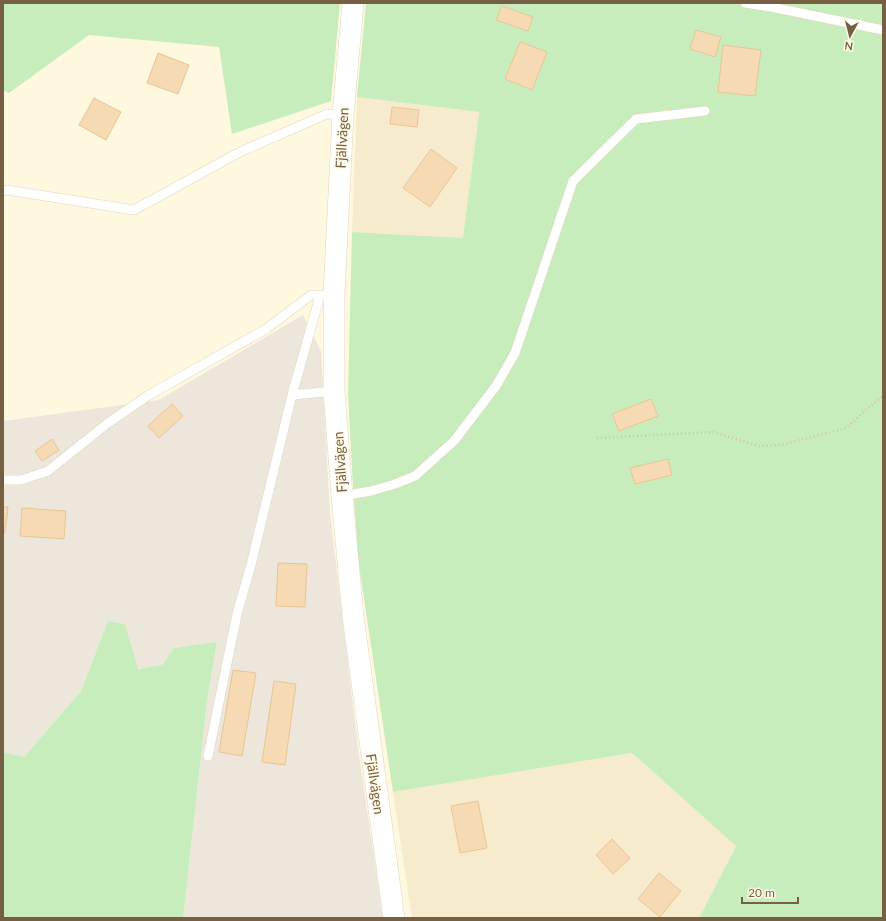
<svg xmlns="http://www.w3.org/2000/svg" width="886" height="921" font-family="Lato,sans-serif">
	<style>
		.residential { fill: #f7ebcd }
		.industrial { fill: #ece6db }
		.green { fill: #c7edbc }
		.building { fill: #f6dab4; stroke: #ebc493 }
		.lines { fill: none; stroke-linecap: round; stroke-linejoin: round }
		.service-casing { stroke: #e3d5ba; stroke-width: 10 }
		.tertiary-casing { stroke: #e3d5ba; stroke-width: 22 }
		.path { stroke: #dbbe97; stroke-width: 2.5; stroke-dasharray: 1 3; stroke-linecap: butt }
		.service { stroke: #fff; stroke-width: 9 }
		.tertiary { stroke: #fff; stroke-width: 21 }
		.labels { text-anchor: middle; stroke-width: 3; stroke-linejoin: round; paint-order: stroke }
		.street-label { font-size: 14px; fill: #775f44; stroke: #fffae7 }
	</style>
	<rect width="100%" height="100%" fill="#fef8df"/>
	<path class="residential" d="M 357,97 L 479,112 L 463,238 L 352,232 Z
		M 632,753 L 736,846 L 699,918 L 412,918 L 393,792 Z"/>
	<path class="industrial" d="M 303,315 L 321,351 L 330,514 L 359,756 L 383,918 L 183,918 L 207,702 L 217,643 L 174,648 L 162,665 L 137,669 L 125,624 L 108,621 L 81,691 L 24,757 L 3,752 L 3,421 L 159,400 Z"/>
	<path class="green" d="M 3,3 L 340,3 L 331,101 L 232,134 L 219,47 L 89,35 L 9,93 L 3,90 Z
		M 366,3 L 883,3 L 883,918 L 699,918 L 736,846 L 632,753 L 393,792 L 359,565 L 353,486 L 348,394 L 352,232 L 463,238 L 479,112 L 357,97 Z
		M 108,621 L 125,624 L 138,669 L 162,665 L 174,648 L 217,642 L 207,702 L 183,918 L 3,918 L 3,752 L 24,757 L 81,691 Z"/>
	<path class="building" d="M 502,6 L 533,17 L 528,31 L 496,20 Z
		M 696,30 L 721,37 L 715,57 L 690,49 Z
		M 520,42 L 547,52 L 532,90 L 505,79 Z
		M 723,45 L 761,50 L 755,96 L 718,92 Z
		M 158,53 L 189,65 L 178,94 L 147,83 Z
		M 94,98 L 121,112 L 106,140 L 79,125 Z
		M 392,107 L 419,110 L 417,127 L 390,124 Z
		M 431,149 L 457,168 L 430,207 L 403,188 Z
		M 651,399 L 658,416 L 619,431 L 612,414 Z
		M 172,404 L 183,416 L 159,438 L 148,426 Z
		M 52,439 L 59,450 L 42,461 L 35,451 Z
		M 668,459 L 672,475 L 635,484 L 630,468 Z
		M 3,507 L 8,507 L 5,533 L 3,533 Z
		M 22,508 L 66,511 L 64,539 L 20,536 Z
		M 278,563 L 307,564 L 305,607 L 276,606 Z
		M 233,670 L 256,673 L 242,756 L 219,752 Z
		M 274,681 L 296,684 L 285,765 L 262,762 Z
		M 478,801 L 487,848 L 460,853 L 451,806 Z
		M 612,839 L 630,858 L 613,874 L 596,855 Z
		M 659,873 L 681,891 L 660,917 L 638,899 Z"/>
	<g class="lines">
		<defs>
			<path id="service" d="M 745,3 L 771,7 L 883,30
				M 3,191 L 7,190 L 134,210 L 240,152 L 327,114 L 343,115
				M 292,395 L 334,391
				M 3,480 L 21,480 L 48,471 L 108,423 L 149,395 L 266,329 L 311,295 L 325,295
				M 342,496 L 371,491 L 395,484 L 415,476 L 454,441 L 496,386 L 515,353 L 573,181 L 636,119 L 705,111
				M 208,756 L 237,614 L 251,565 L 292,395 L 318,303 L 319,295"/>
			<path id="tertiary" d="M 353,3 L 343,115 L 334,294 L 334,391 L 342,496 L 353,616 L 394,918"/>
		</defs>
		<use href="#service" class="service-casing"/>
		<use href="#tertiary" class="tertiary-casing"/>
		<path class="path" d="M 597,438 L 713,432 L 759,446 L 781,445 L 846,428 L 868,408 L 883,396"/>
		<use href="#service" class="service"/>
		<use href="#tertiary" class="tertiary"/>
	</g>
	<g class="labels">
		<g class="street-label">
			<text transform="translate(342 138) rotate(-87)" y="5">Fjällvägen</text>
			<text transform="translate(340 462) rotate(-94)" y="5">Fjällvägen</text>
			<text transform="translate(375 784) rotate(82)" y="5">Fjällvägen</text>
		</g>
	</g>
	<rect width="886" height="921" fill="none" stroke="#775f44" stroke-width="8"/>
	<g transform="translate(850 36) rotate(187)" stroke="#fffae7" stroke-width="3" paint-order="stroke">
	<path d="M0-3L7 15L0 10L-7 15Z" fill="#775f44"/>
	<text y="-6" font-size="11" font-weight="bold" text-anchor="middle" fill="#775f44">N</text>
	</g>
	<path d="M742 897v6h56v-6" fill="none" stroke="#775f44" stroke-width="2"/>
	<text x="748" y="897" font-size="12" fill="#775f44" stroke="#fffae7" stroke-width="3" paint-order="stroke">20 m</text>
</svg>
